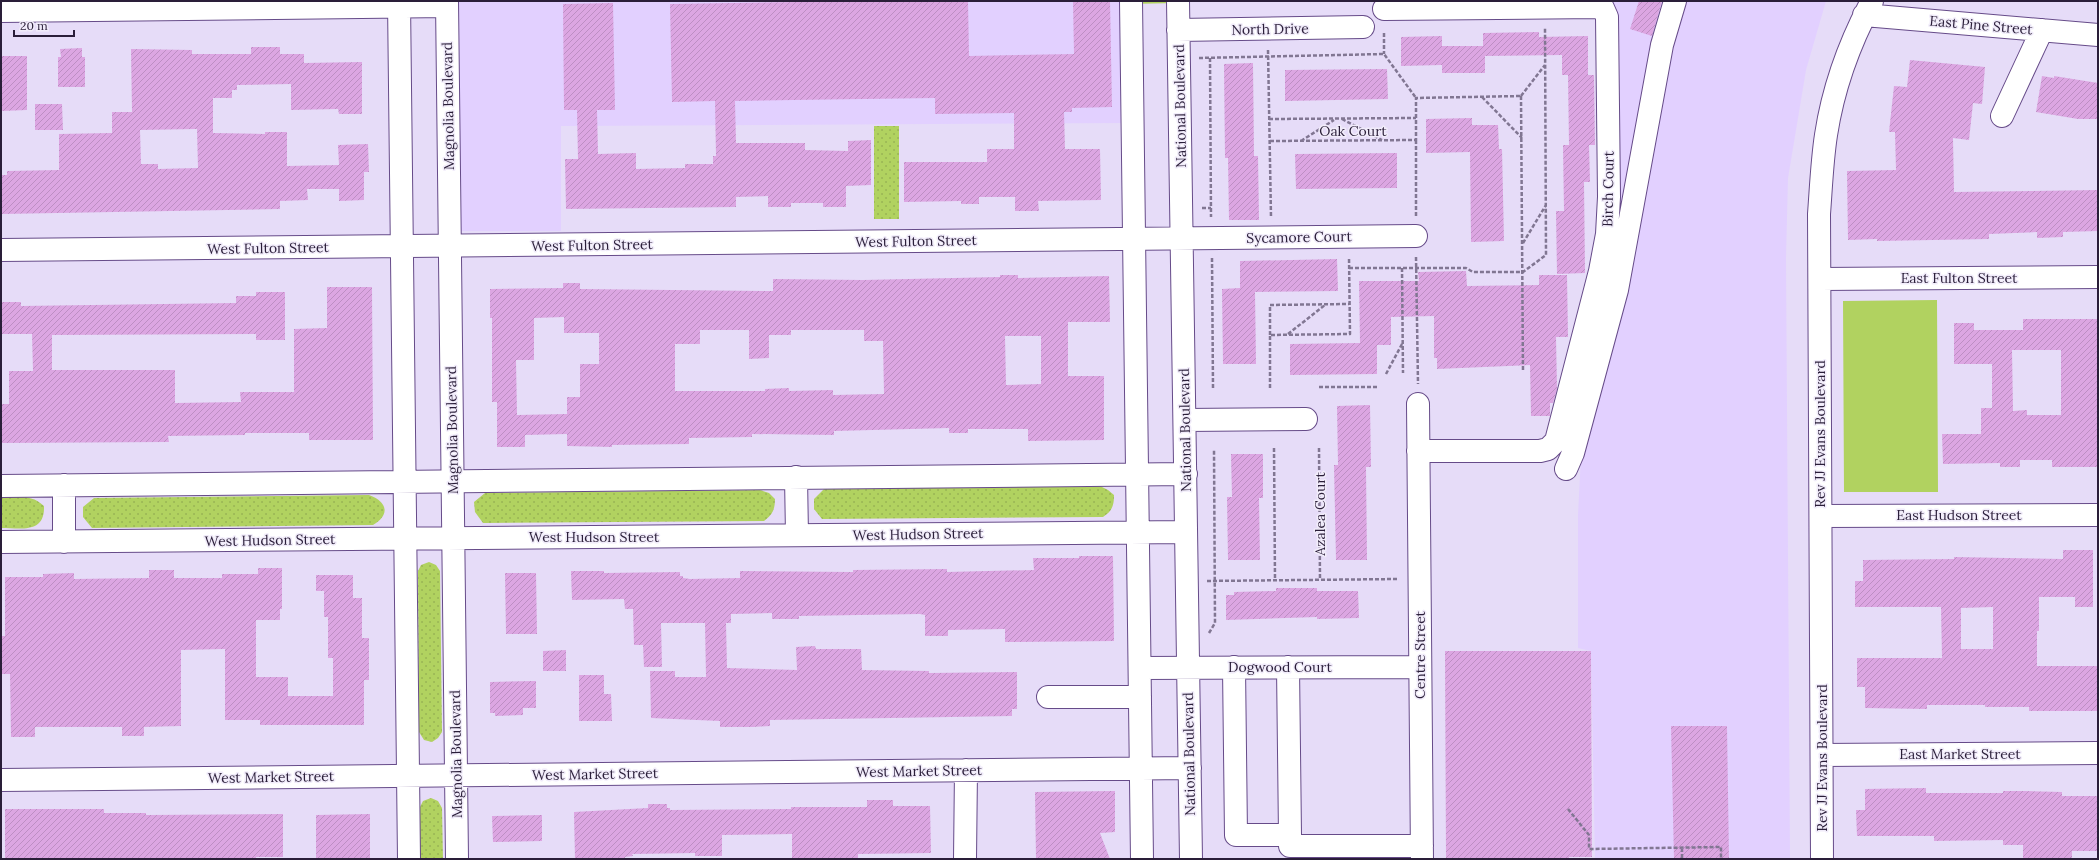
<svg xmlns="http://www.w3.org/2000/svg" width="2099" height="860" font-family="Lora,serif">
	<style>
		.built { fill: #e2d0ff }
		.grass { fill: url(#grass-dots) }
		.green { fill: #b1d260 }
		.building { fill: url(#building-hatch); fill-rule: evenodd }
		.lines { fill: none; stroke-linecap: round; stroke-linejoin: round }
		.minor-casing { stroke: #664b89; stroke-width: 24 }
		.path { stroke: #817692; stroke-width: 2.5; stroke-dasharray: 4 2; stroke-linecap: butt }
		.minor { stroke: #fff; stroke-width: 22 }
		.labels { text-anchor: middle; stroke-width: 3; stroke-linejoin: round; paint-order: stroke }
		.street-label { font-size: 14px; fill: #2a1e39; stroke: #f1ecfa }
	</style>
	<defs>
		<pattern id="grass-dots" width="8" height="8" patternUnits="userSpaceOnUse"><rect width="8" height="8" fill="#b1d260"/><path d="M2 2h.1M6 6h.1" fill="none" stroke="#98b454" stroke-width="1.8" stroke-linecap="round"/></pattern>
		<pattern id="building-hatch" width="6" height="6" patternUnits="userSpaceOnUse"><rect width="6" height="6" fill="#dca6e2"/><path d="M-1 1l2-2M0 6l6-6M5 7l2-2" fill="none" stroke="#bd8ec3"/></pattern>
	</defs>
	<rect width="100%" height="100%" fill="#e6dcf8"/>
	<path class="built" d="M 456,1 L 1129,1 L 1131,123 L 561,126 L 561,231 L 458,231 Z
		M 1613,1 L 1826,1 L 1806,70 L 1788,178 L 1786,258 L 1790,859 L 1595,859 L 1591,651 L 1578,648 L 1578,515 L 1581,456 L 1616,253 Z"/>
	<path class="grass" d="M 874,126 L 899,126 L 899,219 L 874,219 Z
		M 1100,486 L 1108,490 L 1114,495 C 1114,506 1112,511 1103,517 L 822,519 L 814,509 L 814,499 L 824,489 Z
		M 760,490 L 769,493 L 775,499 C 775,510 772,515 764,521 L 483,523 L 475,512 L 474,502 L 485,493 Z
		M 369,495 C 388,502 390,515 373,525 L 92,528 L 83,517 L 83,507 L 94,498 Z
		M 1,497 C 17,497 32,494 44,506 C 45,534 21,528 1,528 Z
		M 429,562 L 436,565 L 440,571 L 442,732 L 438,738 L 432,742 L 424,740 L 419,732 L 418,571 L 421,565 Z
		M 431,798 L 438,801 L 442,808 L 443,859 L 420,859 L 419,809 L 423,801 Z"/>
	<path class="green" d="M 1129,1 L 1178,1 L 1178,3 L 1130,4 Z
		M 1937,300 L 1938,492 L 1844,492 L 1843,301 Z"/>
	<path class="building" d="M 869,1 L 968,1 L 969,56 L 1074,54 L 1073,1 L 1110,1 L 1112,107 L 1072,108 L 1072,112 L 1064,112 L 1065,149 L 1100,149 L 1101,200 L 1038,201 L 1039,211 L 1015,211 L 1015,197 L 979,197 L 979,204 L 961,204 L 961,201 L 904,202 L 904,162 L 987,162 L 987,149 L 1014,149 L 1014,113 L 935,114 L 935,98 L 794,100 L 735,101 L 736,143 L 805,143 L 805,150 L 848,151 L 848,141 L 871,140 L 871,185 L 846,186 L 846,207 L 823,207 L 823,203 L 791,203 L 791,207 L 768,207 L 768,196 L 736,197 L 736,207 L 566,209 L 565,159 L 578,159 L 577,110 L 564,110 L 563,4 L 613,3 L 615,110 L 597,110 L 598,154 L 636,153 L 636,169 L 685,168 L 685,164 L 713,164 L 713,156 L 716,156 L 715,101 L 672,102 L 670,4 Z
		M 1639,1 L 1662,1 L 1652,36 L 1630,29 Z
		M 1539,32 L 1539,37 L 1588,36 L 1588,75 L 1594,75 L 1595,145 L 1589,145 L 1590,182 L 1584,182 L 1585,273 L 1557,274 L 1556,211 L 1564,211 L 1563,145 L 1569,145 L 1568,75 L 1562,75 L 1562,55 L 1485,56 L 1485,73 L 1442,73 L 1442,65 L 1401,66 L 1401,37 L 1442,36 L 1442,46 L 1483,46 L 1483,33 Z
		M 251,47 L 280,47 L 280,54 L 304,54 L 304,63 L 362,62 L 362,114 L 339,114 L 338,109 L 291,110 L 291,84 L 237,85 L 237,90 L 232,90 L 232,98 L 213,98 L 213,133 L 265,134 L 265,132 L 287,132 L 287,166 L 339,165 L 338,145 L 368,144 L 369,172 L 364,172 L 364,200 L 339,201 L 339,189 L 307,189 L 308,200 L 280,201 L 280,209 L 1,214 L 1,175 L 7,175 L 7,171 L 59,170 L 59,134 L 112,133 L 112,112 L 132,112 L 131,49 L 192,50 L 192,54 L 251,54 ZM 197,129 L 198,168 L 158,169 L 158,164 L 141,164 L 140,130 Z
		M 82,48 L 82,57 L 85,57 L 85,87 L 58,87 L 58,57 L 61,57 L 60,49 Z
		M 1,56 L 27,56 L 27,110 L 1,111 Z
		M 1910,60 L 1985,67 L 1982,104 L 1973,103 L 1969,140 L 1953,138 L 1954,192 L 2098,190 L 2098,231 L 2063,232 L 2063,237 L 2037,238 L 2037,232 L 1989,234 L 1989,239 L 1877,241 L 1877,239 L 1848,240 L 1847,171 L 1896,170 L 1895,132 L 1889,132 L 1894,86 L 1907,87 Z
		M 1253,63 L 1254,156 L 1258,156 L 1259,220 L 1229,220 L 1228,158 L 1225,158 L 1224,64 Z
		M 1387,69 L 1388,99 L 1285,101 L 1285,70 Z
		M 2042,76 L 2054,78 L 2054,76 L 2098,83 L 2098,119 L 2078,119 L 2036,112 Z
		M 35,104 L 62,104 L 63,130 L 35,130 Z
		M 1472,118 L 1472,125 L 1498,125 L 1499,149 L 1502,149 L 1504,241 L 1471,242 L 1470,152 L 1426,153 L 1426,119 Z
		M 1397,153 L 1397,188 L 1296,189 L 1295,154 Z
		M 1337,259 L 1338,291 L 1255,292 L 1256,364 L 1223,364 L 1222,289 L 1240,288 L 1240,261 Z
		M 1466,271 L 1467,286 L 1539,285 L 1539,275 L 1567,275 L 1568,337 L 1556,337 L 1557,389 L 1553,403 L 1550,403 L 1550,416 L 1531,416 L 1530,365 L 1437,369 L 1437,358 L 1434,358 L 1434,316 L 1391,317 L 1391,345 L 1377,345 L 1377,374 L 1290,375 L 1290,344 L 1360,343 L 1359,281 L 1419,281 L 1418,272 Z
		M 1000,275 L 1018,275 L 1018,278 L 1109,276 L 1110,322 L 1068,322 L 1068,376 L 1104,376 L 1104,440 L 1028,441 L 1028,429 L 968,429 L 968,433 L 949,433 L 949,428 L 834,431 L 834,435 L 752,434 L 752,437 L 689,438 L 689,444 L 612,445 L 612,447 L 567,446 L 567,434 L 525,435 L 525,447 L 497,447 L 497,402 L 492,402 L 492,318 L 490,318 L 490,289 L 563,288 L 563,283 L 580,283 L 580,289 L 773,291 L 773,279 L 863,280 L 1000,277 ZM 564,317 L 564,333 L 599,333 L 599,364 L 580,364 L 580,397 L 567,397 L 567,414 L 517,415 L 516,360 L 534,360 L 534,318 ZM 700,330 L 749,330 L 749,359 L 769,358 L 769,335 L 791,335 L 791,330 L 864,330 L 864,341 L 883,341 L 884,394 L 833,395 L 833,390 L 789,391 L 789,388 L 765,389 L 765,391 L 675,391 L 675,344 L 700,344 ZM 1005,336 L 1041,336 L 1041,384 L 1006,385 Z
		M 327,287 L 372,287 L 373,440 L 309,440 L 309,433 L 245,433 L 245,435 L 168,436 L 169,442 L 1,443 L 1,404 L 9,404 L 9,371 L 33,371 L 32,334 L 1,334 L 1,302 L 21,302 L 21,306 L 236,303 L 236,296 L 256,296 L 256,292 L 285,292 L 285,340 L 256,340 L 256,334 L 52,335 L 52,370 L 175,370 L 175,403 L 241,402 L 240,392 L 294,392 L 294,329 L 327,328 Z
		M 2023,319 L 2098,319 L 2098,467 L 2052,467 L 2052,460 L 2020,460 L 2020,467 L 2000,467 L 2000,463 L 1943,464 L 1942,434 L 1981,434 L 1981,408 L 1992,408 L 1992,364 L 1954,364 L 1954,323 L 1974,323 L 1974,330 L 2023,330 ZM 2012,350 L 2061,350 L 2061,415 L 2027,415 L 2027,410 L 2013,411 Z
		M 1370,405 L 1371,467 L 1366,467 L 1367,560 L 1336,560 L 1334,465 L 1338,465 L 1337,406 Z
		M 1231,454 L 1263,454 L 1263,498 L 1259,498 L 1260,560 L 1228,560 L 1227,497 L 1232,497 Z
		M 2063,550 L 2093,550 L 2093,607 L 2075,607 L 2075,597 L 2039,597 L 2039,631 L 2037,631 L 2037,666 L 2098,666 L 2098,711 L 2029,711 L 2029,707 L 1985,707 L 1985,705 L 1927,705 L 1927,709 L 1865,708 L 1865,687 L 1857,687 L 1857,658 L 1942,658 L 1941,607 L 1855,607 L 1855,581 L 1863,581 L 1863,560 L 1954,559 L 1954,557 L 2063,559 ZM 1993,607 L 1993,649 L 1961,649 L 1961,608 Z
		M 1079,556 L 1113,556 L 1114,641 L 1005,642 L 1005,629 L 948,630 L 948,636 L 925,636 L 925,615 L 920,614 L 799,616 L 799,619 L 772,619 L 772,613 L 731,614 L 731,623 L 726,623 L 727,668 L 797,670 L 796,647 L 815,646 L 816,649 L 861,649 L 862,670 L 929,671 L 929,673 L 1017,672 L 1017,709 L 1012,709 L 1012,716 L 770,720 L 770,726 L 753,727 L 720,727 L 720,721 L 651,718 L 650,671 L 675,671 L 675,677 L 706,677 L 705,623 L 661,623 L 662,667 L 644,667 L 643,645 L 634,645 L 633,609 L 625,609 L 624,599 L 572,600 L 571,571 L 604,571 L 604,573 L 680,572 L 680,576 L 683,576 L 683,578 L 690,579 L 740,578 L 740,571 L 853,572 L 853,570 L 947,569 L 947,572 L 1034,570 L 1033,558 L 1079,558 Z
		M 258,568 L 282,568 L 282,609 L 280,609 L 280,620 L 256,620 L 256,677 L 288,677 L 288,696 L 333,696 L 333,658 L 328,658 L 328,617 L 324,617 L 324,591 L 316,591 L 316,575 L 353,575 L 353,598 L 362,598 L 362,638 L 369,638 L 369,680 L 364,680 L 364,725 L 260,725 L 260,720 L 225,720 L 225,649 L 181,650 L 181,726 L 144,727 L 144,736 L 122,736 L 122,727 L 35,727 L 35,737 L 11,737 L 10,674 L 1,674 L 1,636 L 5,636 L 5,577 L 43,577 L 43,574 L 74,573 L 74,579 L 149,578 L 149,570 L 174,570 L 174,578 L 222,578 L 222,574 L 258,574 Z
		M 505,573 L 536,573 L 537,634 L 506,634 Z
		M 1276,588 L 1317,588 L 1317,591 L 1358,591 L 1359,618 L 1317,619 L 1317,617 L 1226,620 L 1226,595 L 1234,595 L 1234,592 L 1276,591 Z
		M 566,650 L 566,671 L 543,671 L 543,651 Z
		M 1445,651 L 1591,651 L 1592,857 L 1569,857 L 1569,859 L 1446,859 Z
		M 579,675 L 604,675 L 604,694 L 611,694 L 612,721 L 579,721 Z
		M 536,681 L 536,708 L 523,708 L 523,715 L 495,716 L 495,713 L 490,713 L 490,682 Z
		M 1671,726 L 1727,726 L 1729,859 L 1674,859 Z
		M 1926,788 L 1926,793 L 2003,793 L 2003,791 L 2024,791 L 2062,792 L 2062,796 L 2098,796 L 2098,851 L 2072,851 L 2072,859 L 2023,859 L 2023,845 L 2003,845 L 2003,840 L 1934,841 L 1934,836 L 1857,836 L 1856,810 L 1865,810 L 1865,789 Z
		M 1115,791 L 1115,832 L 1100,833 L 1110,859 L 1036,859 L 1035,792 Z
		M 867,800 L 893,800 L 893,806 L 930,806 L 931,853 L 858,854 L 858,859 L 792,859 L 792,834 L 722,835 L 722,856 L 695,856 L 695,853 L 632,854 L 633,856 L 625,857 L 625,859 L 575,859 L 574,812 L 648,808 L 648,804 L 667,804 L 667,808 L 670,808 L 670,810 L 791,809 L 791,807 L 867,807 Z
		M 5,809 L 104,809 L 104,813 L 146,813 L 146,815 L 283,814 L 283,857 L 256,857 L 256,859 L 5,859 Z
		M 370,814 L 370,859 L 316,859 L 316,815 Z
		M 542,815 L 542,841 L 493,842 L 492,816 Z"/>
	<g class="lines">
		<defs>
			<path id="minor" d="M 399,1 L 409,859
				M 447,1 L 457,859
				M 1131,1 L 1142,859
				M 1178,1 L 1191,859
				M 1384,9 L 1598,7 L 1603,8 L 1607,17 L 1609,197 L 1607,234 L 1600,271 L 1556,441 L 1548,449 L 1540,451 L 1418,451
				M 1,11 L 447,6
				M 1864,15 L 2098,35
				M 1178,30 L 1363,27
				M 2002,116 L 2042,30
				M 1,250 L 1416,236
				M 1820,279 L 2098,277
				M 1418,404 L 1422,859
				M 1185,420 L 1306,419
				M 1566,469 L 1573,453 L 1617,290 L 1662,45 L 1675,1
				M 796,477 L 797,535
				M 64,485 L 64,542
				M 1,486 L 1186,474
				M 1821,516 L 2098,515
				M 1,542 L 1186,532
				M 1234,667 L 1236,835 L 1290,835 L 1288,667
				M 1140,668 L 1419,667
				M 1048,697 L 1140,697
				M 1822,755 L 2098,753
				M 1,780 L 1190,768
				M 1290,835 L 1290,846 L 1422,846
				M 965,859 L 966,770
				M 1822,859 L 1819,214 C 1821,188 1822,161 1826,135 C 1833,89 1850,42 1872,1"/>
		</defs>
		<use href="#minor" class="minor-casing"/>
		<path class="path" d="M 1384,33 L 1384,54
			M 1268,50 L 1271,217
			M 1199,58 L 1384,54 L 1416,98
			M 1210,58 L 1211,217
			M 1521,96 L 1523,372
			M 1521,96 L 1545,65
			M 1482,97 L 1522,138
			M 1269,119 L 1416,118
			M 1342,119 L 1382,140
			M 1416,140 L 1416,216
			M 1270,141 L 1416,140 L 1416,98 L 1521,96
			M 1301,141 L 1334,120
			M 1202,208 L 1211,208
			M 1523,243 L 1546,205
			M 1416,257 L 1418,384
			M 1212,258 L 1213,388
			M 1349,268 L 1466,268 L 1473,272 L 1523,272 L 1546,255 L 1545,27
			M 1402,268 L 1403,373
			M 1288,334 L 1325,305
			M 1270,335 L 1270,305 L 1349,304
			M 1386,374 L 1402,344
			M 1319,387 L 1378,387
			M 1270,388 L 1270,335 L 1350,334 L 1349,257
			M 1274,448 L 1275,580
			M 1319,448 L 1320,580
			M 1207,581 L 1398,579
			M 1209,633 L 1215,623 L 1214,449
			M 1568,809 L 1589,835 L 1589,849 L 1721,847 L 1721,859
			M 1682,848 L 1682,859"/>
		<use href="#minor" class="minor"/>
	</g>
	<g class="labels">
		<g class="street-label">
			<text transform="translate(1981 25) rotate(5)" y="5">East Pine Street</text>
			<text transform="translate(1270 29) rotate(-1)" y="5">North Drive</text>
			<text transform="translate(448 106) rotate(-91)" y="5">Magnolia Boulevard</text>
			<text transform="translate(1180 106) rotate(-91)" y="5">National Boulevard</text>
			<text x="1353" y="136">Oak Court</text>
			<text transform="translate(1608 189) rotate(-89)" y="5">Birch Court</text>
			<text transform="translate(1299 237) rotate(-1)" y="5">Sycamore Court</text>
			<text transform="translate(916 241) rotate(-1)" y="5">West Fulton Street</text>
			<text transform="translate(592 245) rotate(-1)" y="5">West Fulton Street</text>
			<text transform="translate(268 248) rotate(-1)" y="5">West Fulton Street</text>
			<text x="1959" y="283">East Fulton Street</text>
			<text transform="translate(452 430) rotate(-91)" y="5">Magnolia Boulevard</text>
			<text transform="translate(1185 430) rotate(-91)" y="5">National Boulevard</text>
			<text transform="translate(1820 434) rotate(-90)" y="5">Rev JJ Evans Boulevard</text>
			<text transform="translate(1320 514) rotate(-90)" y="5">Azalea Court</text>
			<text x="1959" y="520">East Hudson Street</text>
			<text transform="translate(918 534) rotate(-1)" y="5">West Hudson Street</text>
			<text x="594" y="542">West Hudson Street</text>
			<text transform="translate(270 540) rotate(-1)" y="5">West Hudson Street</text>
			<text transform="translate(1420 655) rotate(-90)" y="5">Centre Street</text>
			<text x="1280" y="672">Dogwood Court</text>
			<text transform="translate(456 754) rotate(-91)" y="5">Magnolia Boulevard</text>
			<text transform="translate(1189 754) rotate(-91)" y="5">National Boulevard</text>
			<text x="1960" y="759">East Market Street</text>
			<text transform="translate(1822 758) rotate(-90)" y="5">Rev JJ Evans Boulevard</text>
			<text transform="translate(919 771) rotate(-1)" y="5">West Market Street</text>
			<text transform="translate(595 774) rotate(-1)" y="5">West Market Street</text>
			<text transform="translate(271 777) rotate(-1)" y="5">West Market Street</text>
		</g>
	</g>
	<rect width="2099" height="860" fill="none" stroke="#2a1e39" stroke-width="4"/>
	<path d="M14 30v6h60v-6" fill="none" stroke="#2a1e39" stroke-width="2"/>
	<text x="20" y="30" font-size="12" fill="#2a1e39" stroke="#f1ecfa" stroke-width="3" paint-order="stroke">20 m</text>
</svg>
